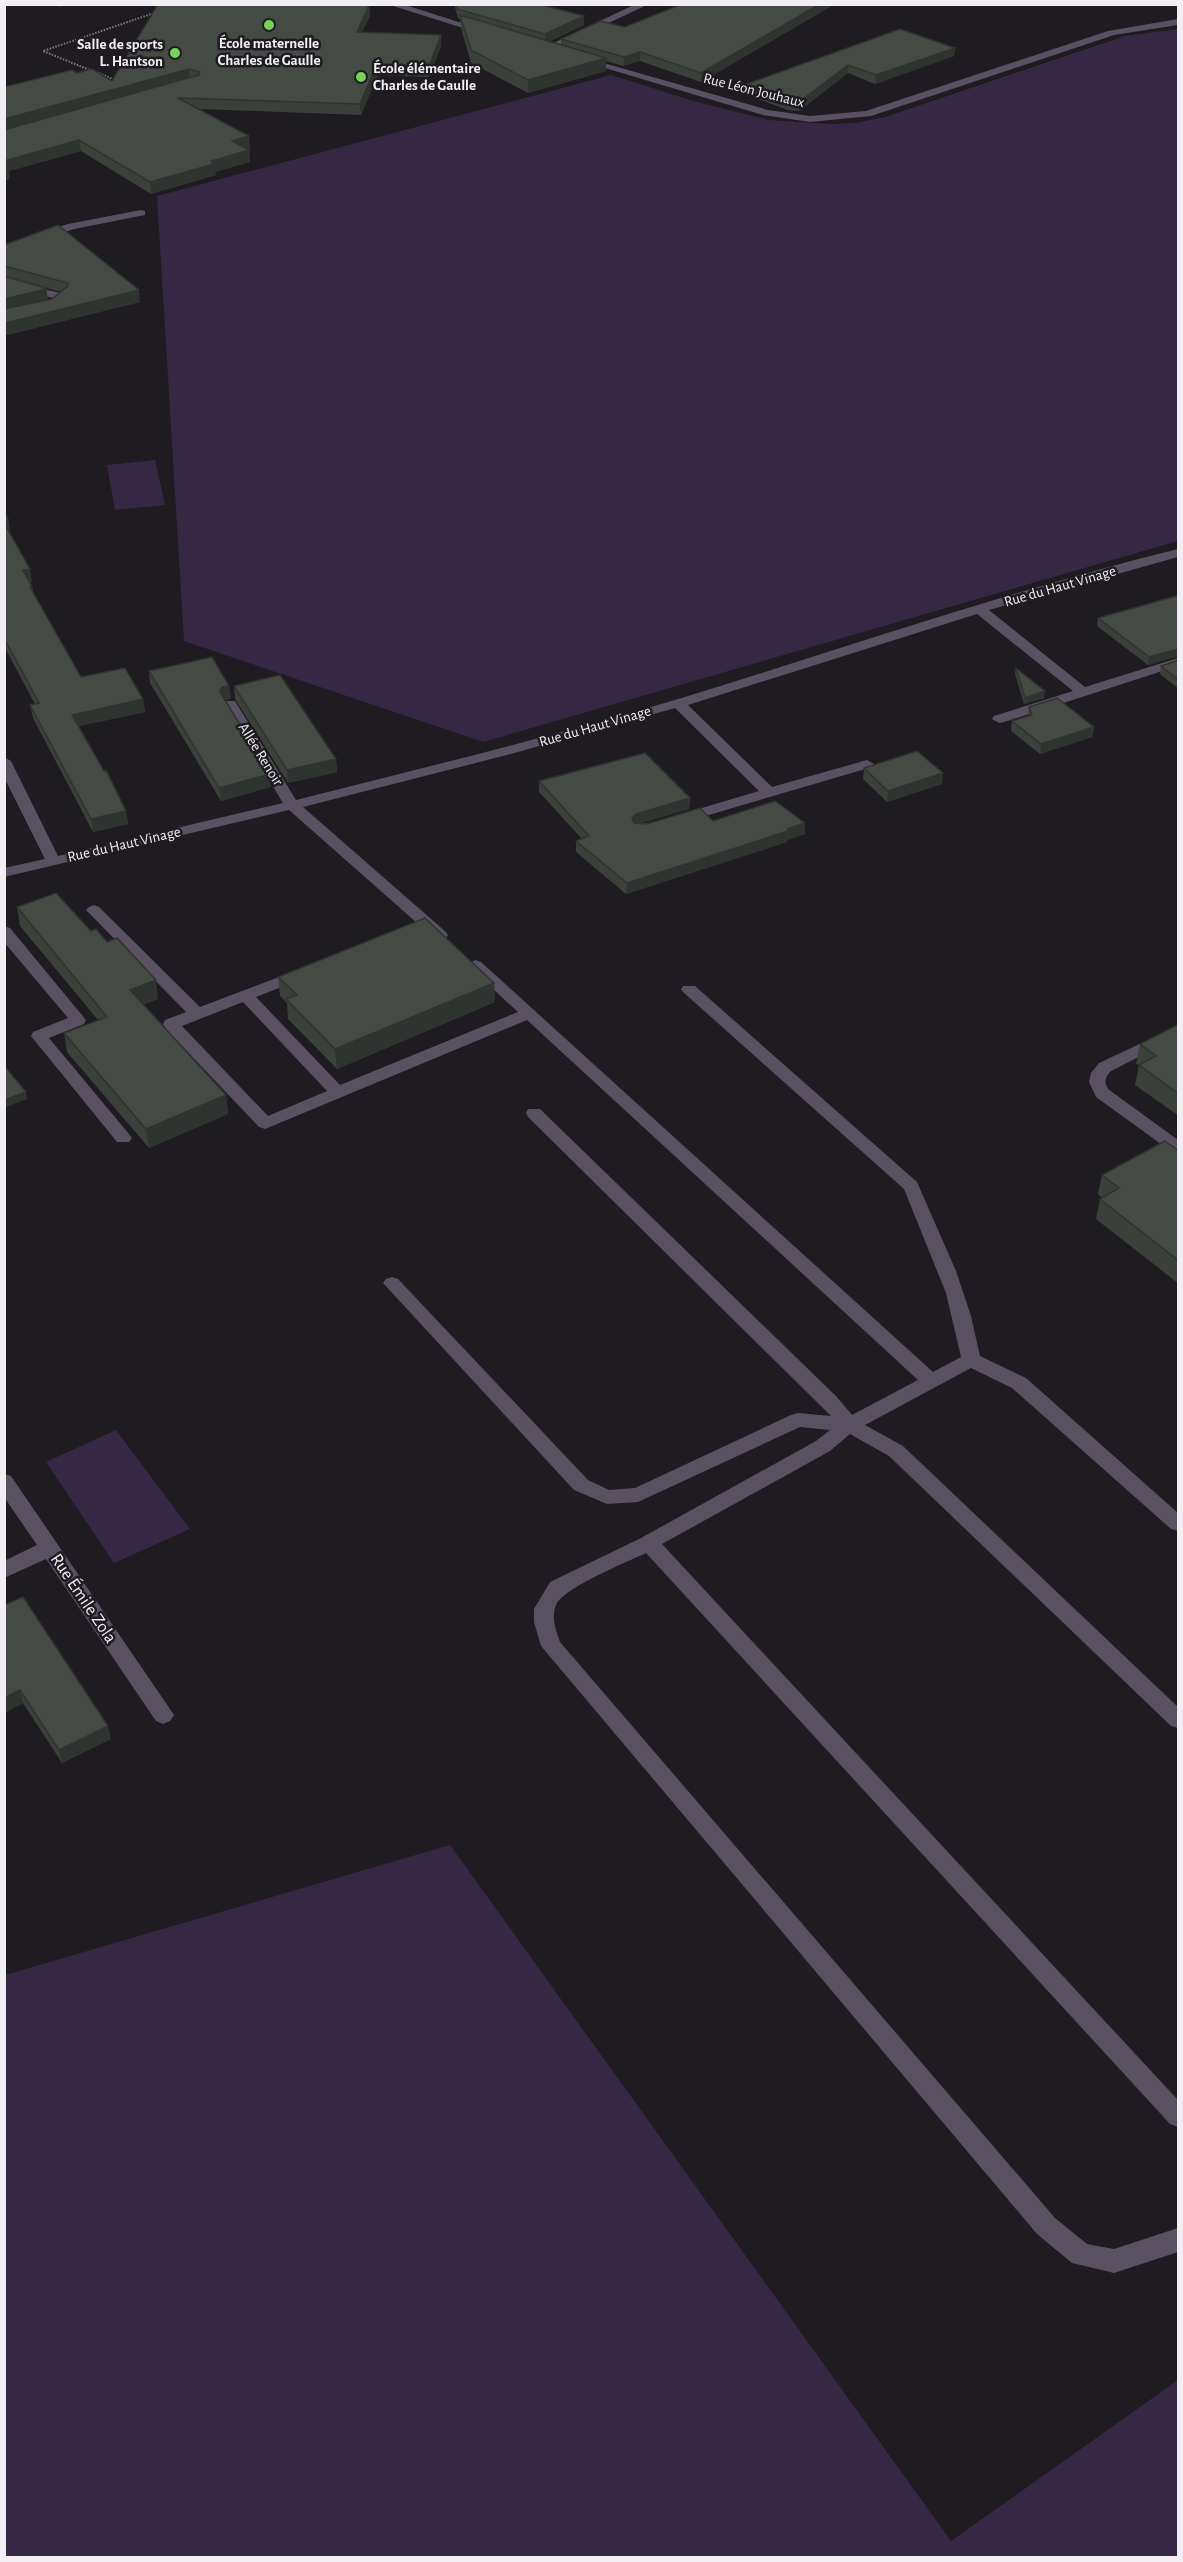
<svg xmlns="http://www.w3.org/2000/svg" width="1183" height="2562" font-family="'Alegreya Sans',sans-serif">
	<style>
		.green { fill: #362844 }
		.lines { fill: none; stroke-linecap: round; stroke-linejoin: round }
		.path { stroke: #7d7b80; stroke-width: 2; stroke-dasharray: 1.5 1.5; stroke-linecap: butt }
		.minor { fill: #595162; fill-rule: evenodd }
		.wall { fill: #3b403a; fill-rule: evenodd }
		.shaded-wall { fill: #303430 }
		.building { fill: #454a44; stroke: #303430; stroke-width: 1.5 }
		.poi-dot { fill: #77d259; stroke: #1e1b21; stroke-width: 2 }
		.labels { text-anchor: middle; stroke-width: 5; stroke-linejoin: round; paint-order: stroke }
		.far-poi-label { font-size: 15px; font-weight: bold; fill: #f1eff3; stroke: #1e1b21 }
		.far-street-label { font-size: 15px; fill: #f1eff3; stroke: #1e1b21 }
		.street-label { font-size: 18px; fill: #f1eff3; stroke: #1e1b21 }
	</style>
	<rect width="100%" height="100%" fill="#1e1b21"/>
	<path class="green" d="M 1178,29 L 1178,541 L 483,742 L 184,641 L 157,196 L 611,75 L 697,102 L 769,120 L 829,124 L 855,123 L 885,117 L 1125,36 Z
		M 155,460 L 165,505 L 115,510 L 107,465 Z
		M 116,1430 L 190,1529 L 114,1563 L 46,1462 Z
		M 450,1845 L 951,2541 L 1178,2380 L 1178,2557 L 5,2557 L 5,1975 Z"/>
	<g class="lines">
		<path class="path" d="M 92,71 L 43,51 L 157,12
			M 99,73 L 117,81"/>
		<path class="minor" d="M 387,4 L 402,4 L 490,32 L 482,34 Z
			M 636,4 L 649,4 L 549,51 L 541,49 Z
			M 1178,19 L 1178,25 L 1114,35 L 871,116 L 810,122 L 763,115 L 578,60 L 586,58 L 768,110 L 810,116 L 866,111 L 1108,31 Z
			M 141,210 L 145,211 L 145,215 L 74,229 L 4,251 L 4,244 L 68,224 Z
			M 4,278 L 33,287 L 66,294 L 68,296 L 53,308 L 4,320 L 4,313 L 45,304 L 53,298 L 4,285 Z
			M 1178,549 L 1178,557 L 989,610 L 1085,687 L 1178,658 L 1178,666 L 1004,722 L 999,723 L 992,719 L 994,716 L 1073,691 L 977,614 L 688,705 L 772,787 L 867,760 L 874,764 L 872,767 L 685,822 L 675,822 L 673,819 L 675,816 L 759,791 L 675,708 L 507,755 L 303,807 L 446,932 L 448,935 L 446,938 L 434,938 L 289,810 L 4,877 L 4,868 L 45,859 L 4,777 L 4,757 L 11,761 L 58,856 L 283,803 L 223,704 L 225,701 L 235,701 L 296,800 C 423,768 550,737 675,700 C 842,649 1008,591 1178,549 Z
			M 94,905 L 99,907 L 200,1007 L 295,971 L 307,971 L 309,974 L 307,977 L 256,997 L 340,1085 L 518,1012 L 467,965 L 475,960 L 481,962 L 933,1372 L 961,1357 L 946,1293 L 904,1189 L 683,992 L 681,989 L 683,986 L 695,986 L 917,1182 L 956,1271 L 971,1316 L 980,1356 L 1026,1378 L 1178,1513 L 1178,1531 L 1171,1529 L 1012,1388 L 971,1368 L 865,1425 L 903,1446 L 1178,1707 L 1178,1728 L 1171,1726 L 889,1456 L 850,1434 L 830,1451 L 662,1544 L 1178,2100 L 1178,2127 L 1170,2124 L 646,1553 C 627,1562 563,1588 556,1605 C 551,1617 556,1631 560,1642 L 1055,2218 L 1087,2244 L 1114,2249 L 1178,2228 L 1178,2252 L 1114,2273 L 1072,2263 L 1037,2234 L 541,1646 L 534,1622 L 534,1609 L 550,1582 L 641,1538 L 816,1441 L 830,1430 L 800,1427 L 638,1502 L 607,1504 L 574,1490 L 383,1283 L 386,1279 L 392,1277 L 398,1279 L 588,1480 L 609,1490 L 635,1488 L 791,1415 L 798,1413 L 831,1416 L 528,1117 L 526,1113 L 528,1109 L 540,1109 L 836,1396 L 852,1415 L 918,1380 L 527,1020 L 265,1129 L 259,1127 L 165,1028 L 163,1024 L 165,1020 L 186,1012 L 89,913 L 86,910 L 89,907 ZM 243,1002 L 327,1091 L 268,1116 L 182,1026 Z
			M 4,926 L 10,928 L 86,1020 L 84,1024 L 49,1038 L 129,1134 L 132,1138 L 129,1142 L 117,1142 L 31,1036 L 33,1032 L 68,1018 L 4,942 Z
			M 1178,1026 L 1178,1037 L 1111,1071 C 1105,1077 1104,1082 1108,1089 L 1178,1140 L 1178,1154 L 1172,1152 L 1096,1097 L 1089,1082 L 1091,1073 L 1099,1063 Z
			M 4,1474 L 11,1476 L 170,1709 L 174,1715 L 170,1721 L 163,1724 L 156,1721 L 46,1559 L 4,1578 L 4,1561 L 37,1545 L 4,1497 Z"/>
	</g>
	<path class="wall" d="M 454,4 L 553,4 L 548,7 L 584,16 L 584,25 L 549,41 L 561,45 L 561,39 L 625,27 L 682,4 L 835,4 L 701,82 L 640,61 L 623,66 L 606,61 L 606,71 L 528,93 L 471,63 L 461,28 L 460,19 L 458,18 Z
		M 369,5 L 370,16 L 362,32 L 441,35 L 441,46 L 429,77 L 378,75 L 361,115 L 199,109 L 250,148 L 246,149 L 249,150 L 250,162 L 215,172 L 216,175 L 151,194 L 81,151 L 9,171 L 10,179 L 4,180 L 4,87 L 77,73 L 112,81 Z
		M 900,29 L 955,48 L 954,56 L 875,84 L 848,73 L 799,111 L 788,110 L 744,94 L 744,85 Z
		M 4,245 L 140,302 L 7,335 L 4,332 ZM 46,288 L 61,292 L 52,299 L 47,300 L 48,299 Z
		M 4,512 L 8,519 L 10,532 L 9,532 L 32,582 L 29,582 L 32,587 L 33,592 L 81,677 L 143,699 L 145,712 L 79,726 L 126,811 L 128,824 L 93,832 L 33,718 L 30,705 L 35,704 L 4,646 Z
		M 1179,598 L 1179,656 L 1148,665 L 1097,626 L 1098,618 Z
		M 1179,660 L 1179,689 L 1160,674 L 1161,666 Z
		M 1016,668 L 1044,698 L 1024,704 L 1015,674 Z
		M 149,671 L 229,686 L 231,699 L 224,700 L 271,787 L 221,801 L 150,683 Z
		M 234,686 L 336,759 L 337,772 L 288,783 L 235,699 Z
		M 1029,707 L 1094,727 L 1092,737 L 1040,754 L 1011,731 L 1012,721 L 1028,716 Z
		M 864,768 L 942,784 L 887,802 L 863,779 Z
		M 539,781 L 690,798 L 689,809 L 640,823 L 713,821 L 805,834 L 787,840 L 787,842 L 626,894 L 576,852 L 576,841 L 582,839 L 539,792 Z
		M 17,907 L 91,931 L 158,999 L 143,1005 L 226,1095 L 228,1114 L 149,1148 L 67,1052 L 64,1033 L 98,1020 L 20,926 Z
		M 278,977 L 494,983 L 495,1002 L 337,1069 L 288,1019 L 287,1003 L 280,996 Z
		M 1179,1024 L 1179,1116 L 1135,1085 L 1139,1065 L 1136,1064 L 1140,1044 Z
		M 1179,1151 L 1179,1284 L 1096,1219 L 1100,1199 L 1102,1198 L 1098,1194 L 1102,1175 Z
		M 4,1605 L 111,1739 L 62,1763 L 23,1703 L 4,1713 Z"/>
	<path class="shaded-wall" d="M 58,4 L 79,4 L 59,7 Z
		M 535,4 L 553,4 L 535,13 Z
		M 820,4 L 835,4 L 701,82 L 701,73 Z
		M 369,5 L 370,16 L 357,43 L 357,32 Z
		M 584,16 L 584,25 L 545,44 L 545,34 Z
		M 441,35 L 441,46 L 429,77 L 429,66 Z
		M 955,48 L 954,56 L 875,84 L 876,75 Z
		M 640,52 L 640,61 L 623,66 L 624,57 Z
		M 606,58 L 606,71 L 528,93 L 528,80 Z
		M 377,64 L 378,75 L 361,115 L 360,104 Z
		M 848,65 L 848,73 L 799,111 L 799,102 Z
		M 189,69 L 190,80 L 4,131 L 4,119 Z
		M 249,136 L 250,148 L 234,152 L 232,141 Z
		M 79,140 L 81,151 L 9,171 L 10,179 L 4,180 L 4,161 Z
		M 249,150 L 250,162 L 215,172 L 216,175 L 151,194 L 150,182 L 211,161 Z
		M 46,288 L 48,299 L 44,302 L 4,311 L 4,299 Z
		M 139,290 L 140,302 L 7,335 L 5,323 Z
		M 8,519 L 10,532 L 5,533 L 4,520 Z
		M 30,569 L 32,582 L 25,583 L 23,570 Z
		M 1179,649 L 1179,656 L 1148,665 L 1149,657 Z
		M 229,686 L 231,699 L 223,700 L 220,692 L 222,687 Z
		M 1045,691 L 1044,698 L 1024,704 L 1025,698 Z
		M 143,699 L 145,712 L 74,727 L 72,715 Z
		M 1094,727 L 1092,737 L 1040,754 L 1041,744 Z
		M 336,759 L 337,772 L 288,783 L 287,770 Z
		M 943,773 L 942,784 L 887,802 L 888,791 Z
		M 270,774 L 271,787 L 221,801 L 219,788 Z
		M 690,798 L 689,809 L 635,825 L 632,818 L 636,814 Z
		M 126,811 L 128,824 L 93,832 L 91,819 Z
		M 805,823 L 805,834 L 787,840 L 787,842 L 626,894 L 627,883 Z
		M 156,980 L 158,999 L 132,1009 L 130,990 Z
		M 494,983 L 495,1002 L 337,1069 L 335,1049 Z
		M 26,1092 L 27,1099 L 4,1108 L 4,1100 Z
		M 226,1095 L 228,1114 L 149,1148 L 146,1129 Z
		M 20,1690 L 23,1703 L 4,1713 L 4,1698 Z
		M 108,1726 L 111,1739 L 62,1763 L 59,1750 Z"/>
	<path class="building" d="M 158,4 L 343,4 L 369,5 L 357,32 L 441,35 L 429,66 L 377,64 L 360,104 L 178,98 L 249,136 L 232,141 L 249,150 L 211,161 L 214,164 L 150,182 L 79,140 L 4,161 L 4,130 L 199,75 L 200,72 L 189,69 L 4,119 L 4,87 L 72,70 L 77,73 L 92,69 L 112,81 Z
		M 456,4 L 538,4 L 584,16 L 545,34 L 457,9 Z
		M 682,4 L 820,4 L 701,73 L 640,52 L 624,57 L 561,39 L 600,21 L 625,27 Z
		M 460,15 L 606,58 L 528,80 L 471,50 Z
		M 900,29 L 955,48 L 876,75 L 848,65 L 799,102 L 789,101 L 744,85 Z
		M 58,225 L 139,290 L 5,323 L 4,322 L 4,309 L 52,299 L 68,286 L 68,283 L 4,266 L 4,245 Z
		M 4,276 L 46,288 L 42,290 L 4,299 Z
		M 4,512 L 8,519 L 4,520 Z
		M 4,523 L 30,569 L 23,570 L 32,587 L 30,587 L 81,677 L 125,668 L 143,699 L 72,715 L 104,771 L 106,770 L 126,811 L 91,819 L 30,705 L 39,703 L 4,638 Z
		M 1176,596 L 1179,598 L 1179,649 L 1149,657 L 1098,618 Z
		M 212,657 L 229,686 L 222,687 L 220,692 L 270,774 L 219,788 L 149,671 Z
		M 1179,660 L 1179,680 L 1161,666 Z
		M 1016,668 L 1045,691 L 1025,698 Z
		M 280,675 L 336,759 L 287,770 L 234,686 Z
		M 1057,698 L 1094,727 L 1041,744 L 1012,721 L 1032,715 L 1029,707 Z
		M 917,751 L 943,773 L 888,791 L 864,768 Z
		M 645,753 L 690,798 L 636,814 L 632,818 L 634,823 L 647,824 L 700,808 L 713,821 L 775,801 L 805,823 L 787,829 L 788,831 L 627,883 L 576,841 L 589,836 L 539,781 Z
		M 56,893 L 91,931 L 96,929 L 107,942 L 117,938 L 156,980 L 130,990 L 226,1095 L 146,1129 L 64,1033 L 107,1017 L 17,907 Z
		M 425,918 L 494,983 L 335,1049 L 286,999 L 297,995 L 278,977 Z
		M 1179,1024 L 1179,1094 L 1139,1065 L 1156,1056 L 1140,1044 Z
		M 6,1068 L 26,1092 L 4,1100 L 4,1069 Z
		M 1165,1141 L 1179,1151 L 1179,1261 L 1100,1199 L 1119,1188 L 1102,1175 Z
		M 23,1597 L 108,1726 L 59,1750 L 20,1690 L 4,1698 L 4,1605 Z"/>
	<g class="poi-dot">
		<circle cx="269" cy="25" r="6"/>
		<circle cx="175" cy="53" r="6"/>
		<circle cx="361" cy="77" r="6"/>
	</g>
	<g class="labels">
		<g class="far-poi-label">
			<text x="269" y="48">École maternelle<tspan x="269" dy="17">Charles de Gaulle</tspan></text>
			<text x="163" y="49" text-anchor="end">Salle de sports<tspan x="163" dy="17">L. Hantson</tspan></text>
			<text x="373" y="73" text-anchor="start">École élémentaire<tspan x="373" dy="17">Charles de Gaulle</tspan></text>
		</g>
		<g class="far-street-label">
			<text transform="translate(754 90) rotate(14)" y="5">Rue Léon Jouhaux</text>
			<text transform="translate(1060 586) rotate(-16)" y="5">Rue du Haut Vinage</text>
			<text transform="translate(595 726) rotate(-16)" y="5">Rue du Haut Vinage</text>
			<text transform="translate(261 754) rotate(58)" y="5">Allée Renoir</text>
			<text transform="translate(124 844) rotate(-13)" y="5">Rue du Haut Vinage</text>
		</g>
		<g class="street-label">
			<text transform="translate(84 1598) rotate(56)" y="6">Rue Émile Zola</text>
		</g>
	</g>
	<rect width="1183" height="2562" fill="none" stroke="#f1eff3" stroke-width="12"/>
</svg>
